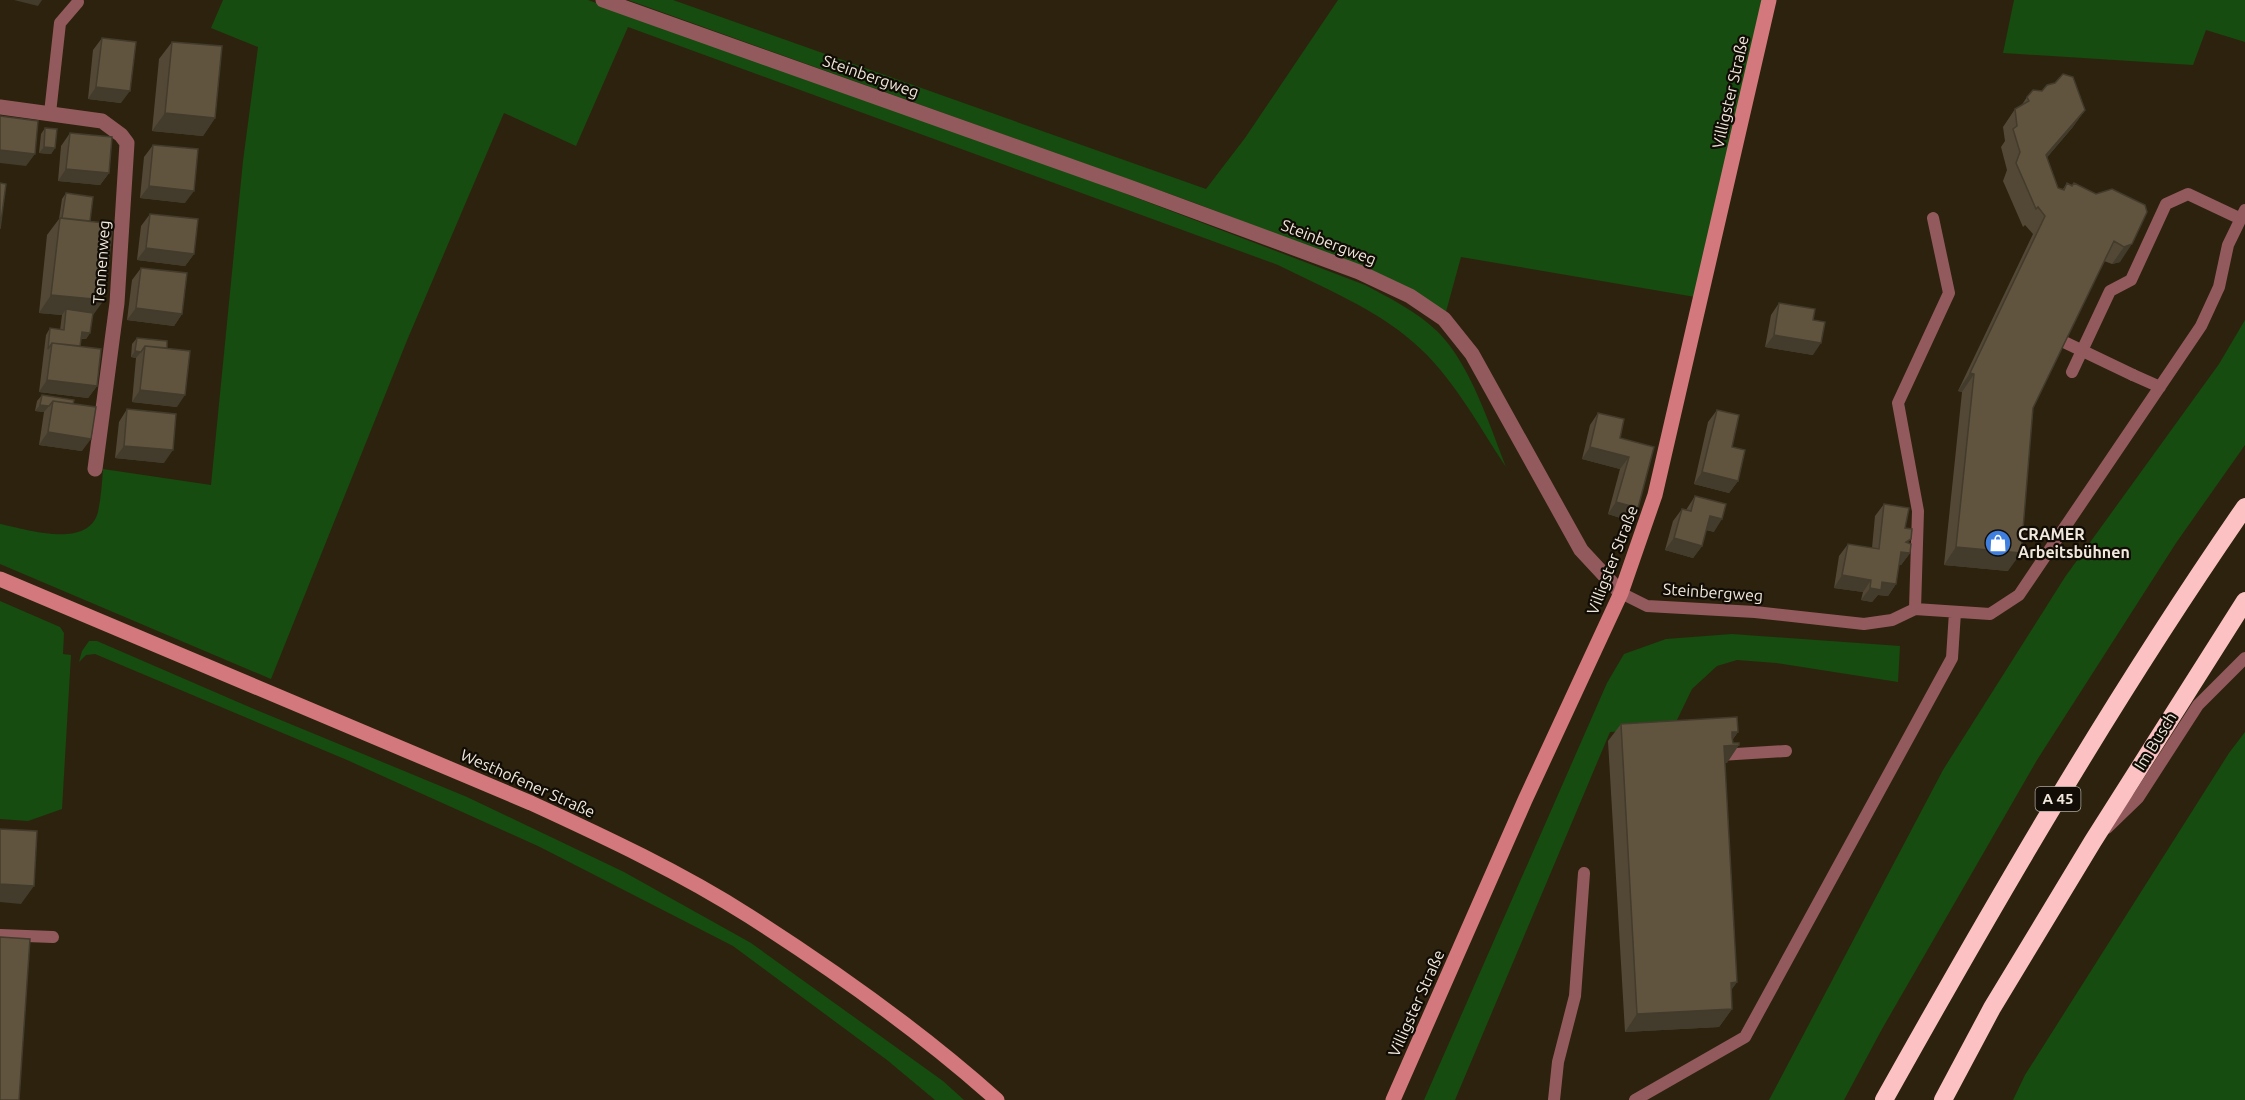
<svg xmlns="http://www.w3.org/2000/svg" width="2245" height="1100" font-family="Ubuntu,sans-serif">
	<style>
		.green { fill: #164c0f }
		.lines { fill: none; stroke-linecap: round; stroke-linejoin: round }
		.lane { stroke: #935a5d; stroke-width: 12 }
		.street { stroke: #935a5d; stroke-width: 15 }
		.secondary { stroke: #d3787c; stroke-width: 15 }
		.highway { stroke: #fcc2c3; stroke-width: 18 }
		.lane-bridge { stroke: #935a5d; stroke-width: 12 }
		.wall { fill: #534836 }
		.shaded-wall { fill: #433b2c }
		.building { fill: #60543f; stroke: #433b2c; stroke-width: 1.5 }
		.labels { text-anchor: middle; stroke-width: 4.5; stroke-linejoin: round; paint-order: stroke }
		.shield { fill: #110c05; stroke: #ada69c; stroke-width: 1.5 }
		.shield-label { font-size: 15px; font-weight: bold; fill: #f0e8dc }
		.street-label { font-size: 16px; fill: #f0e8dc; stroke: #110c05 }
		.poi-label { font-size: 16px; font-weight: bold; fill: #f0e8dc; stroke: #110c05; text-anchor: start }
	</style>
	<rect width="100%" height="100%" fill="#2d220e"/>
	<path class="green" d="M 223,0 L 588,0 L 1095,182 L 1365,285 C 1395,301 1430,318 1450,346 C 1476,382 1490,426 1506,467 C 1478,425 1452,375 1413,342 C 1374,308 1324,288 1278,265 L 628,27 L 576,146 L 504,113 L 408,338 L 271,679 L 0,564 L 0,524 C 26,529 88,550 98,512 C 101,498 102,483 103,469 L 211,485 L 243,161 L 258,47 L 211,28 Z
		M 628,0 L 673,0 L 1206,189 L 1245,138 L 1338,0 L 1763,0 L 1701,298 L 1461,257 L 1444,319 L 1366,269 L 1195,203 Z
		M 2014,0 L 2245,0 L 2245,42 L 2206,30 L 2193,65 L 2003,53 Z
		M 2245,320 L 2245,445 L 2176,543 L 2037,760 L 1882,1029 L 1844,1100 L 1769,1100 L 1943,770 L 2065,577 L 2219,364 Z
		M 0,601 L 60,627 L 64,633 L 63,654 L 71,655 L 62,809 L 28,821 L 0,819 Z
		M 1732,634 L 1900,646 L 1898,682 L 1776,663 L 1737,660 L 1717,666 L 1692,689 L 1677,720 L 1657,729 L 1610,732 L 1455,1100 L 1424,1100 L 1607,683 L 1624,654 L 1666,639 Z
		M 89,641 L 97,641 L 247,706 L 467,797 L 624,872 L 751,943 L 943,1081 L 964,1100 L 935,1100 L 887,1060 L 733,946 L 540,847 L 347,760 L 95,654 L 86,655 L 79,662 L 82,651 Z
		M 2245,732 L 2245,1100 L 2013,1100 L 2025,1075 L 2229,753 Z"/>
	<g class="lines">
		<path class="lane" d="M 50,113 L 60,23 L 78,2
			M 2072,372 L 2110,291 L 2131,280 L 2166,204 L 2188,194 L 2241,219
			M 2133,375 L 2160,387
			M 1621,593 L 1647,606 L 1755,612 L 1864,624 L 1892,620 L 1915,609 L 1990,614 L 2019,595 L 2201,326 L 2219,287 L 2228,245 L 2245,210
			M 1915,609 L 1918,511 L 1898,403 L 1949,293 L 1933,218
			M 1720,755 L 1786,751
			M 2107,828 L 2138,798 L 2198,705 L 2245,658
			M 0,935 L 53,937
			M 1554,1100 L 1558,1062 L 1575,996 L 1584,873
			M 1635,1100 L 1745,1037 L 1952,658 L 1955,612"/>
		<path class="street" d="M 603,0 L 1132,188 L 1359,272 L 1410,296 L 1444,319 L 1472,354 L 1581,550 L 1621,593
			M 0,107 L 102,121 L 121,135 L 127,143 L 117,303 L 95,469"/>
		<path class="secondary" d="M 0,579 L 531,803 C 605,837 680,872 749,916 C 835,971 921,1032 997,1100
			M 1393,1100 L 1525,800 L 1621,593 L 1655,495 L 1769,0"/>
		<path class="highway" d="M 1884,1100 C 1997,898 2113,698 2245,507
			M 1943,1100 L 1992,1008 L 2093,841 L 2245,601"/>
		<path class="lane-bridge" d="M 2062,341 L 2133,375"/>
	</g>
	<path class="wall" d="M 102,38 L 121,103 L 88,99 L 93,50 Z
		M 172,42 L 215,118 L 203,136 L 152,131 L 159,59 Z
		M 2027,97 L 2085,110 L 2072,128 L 2047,157 L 2058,188 L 2063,189 L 2067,183 L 2096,194 L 2145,205 L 2120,262 L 2112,264 L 2104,261 L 2033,408 L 2008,571 L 1944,565 L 1962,392 L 1958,391 L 2033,234 L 2025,225 L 2023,227 L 2003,181 L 2007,170 L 2001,147 L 2005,141 L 2003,127 L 2015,109 L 2021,106 Z
		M 45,128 L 55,148 L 51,154 L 39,153 L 41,134 Z
		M 70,133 L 109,173 L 100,185 L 58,181 L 61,146 Z
		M 153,145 L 185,203 L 140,198 L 144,157 Z
		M 66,193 L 90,221 L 92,317 L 90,333 L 86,339 L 81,339 L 80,346 L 97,386 L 88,398 L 39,392 L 46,335 L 50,328 L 60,330 L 62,315 L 39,313 L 47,235 L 59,219 L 62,199 Z
		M 150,214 L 194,254 L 185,266 L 137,260 L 141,226 Z
		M 141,268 L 182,314 L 174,326 L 127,320 L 132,280 Z
		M 1779,303 L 1813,320 L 1813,355 L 1765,347 L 1771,315 Z
		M 137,338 L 167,348 L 177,407 L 132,402 L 136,358 L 131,357 L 132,344 Z
		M 42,395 L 73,404 L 82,451 L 39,445 L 44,412 L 35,411 L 37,401 Z
		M 127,409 L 164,463 L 115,458 L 119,422 Z
		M 1717,410 L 1732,447 L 1738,481 L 1729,493 L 1694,484 L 1708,422 Z
		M 1598,413 L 1620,438 L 1654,447 L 1630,521 L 1608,514 L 1620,469 L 1582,459 L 1590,425 Z
		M 1695,496 L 1714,532 L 1706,530 L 1702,546 L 1693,558 L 1665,550 L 1673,521 L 1682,509 L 1686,510 Z
		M 1884,504 L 1905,528 L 1911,539 L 1908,542 L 1910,553 L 1901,565 L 1899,565 L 1896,584 L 1888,596 L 1878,595 L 1872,602 L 1861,600 L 1863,592 L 1834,588 L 1839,556 L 1848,544 L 1872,548 L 1875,516 Z
		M 1621,724 L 1738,732 L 1733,739 L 1727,763 L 1725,763 L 1737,982 L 1731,990 L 1732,1009 L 1719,1027 L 1625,1032 L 1608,741 Z"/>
	<path class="shaded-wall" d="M 14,0 L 42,0 L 38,6 Z
		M 96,87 L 130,91 L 121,103 L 88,99 Z
		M 2085,110 L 2072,128 L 2034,173 L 2046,155 Z
		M 165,113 L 215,118 L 203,136 L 152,131 Z
		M 44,147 L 55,148 L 51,154 L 39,153 Z
		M 0,150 L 35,154 L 26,166 L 0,163 Z
		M 66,169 L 109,173 L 100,185 L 58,181 Z
		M 149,186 L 194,191 L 185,203 L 140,198 Z
		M 2132,244 L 2120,262 L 2112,264 L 2124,247 Z
		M 146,248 L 194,254 L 185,266 L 137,260 Z
		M 51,295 L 104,300 L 91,318 L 66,309 L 62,315 L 39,313 Z
		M 136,308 L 182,314 L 174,326 L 127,320 Z
		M 82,332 L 90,333 L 86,339 L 78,338 Z
		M 1774,335 L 1821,343 L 1813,355 L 1765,347 Z
		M 135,351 L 141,352 L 136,358 L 131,357 Z
		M 1970,373 L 1974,374 L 1962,392 L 1958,391 Z
		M 47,380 L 97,386 L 88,398 L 39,392 Z
		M 140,390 L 185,395 L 177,407 L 132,402 Z
		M 40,405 L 49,406 L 44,412 L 35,411 Z
		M 48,432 L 91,439 L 82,451 L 39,445 Z
		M 124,446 L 173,450 L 164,463 L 115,458 Z
		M 1590,447 L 1629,457 L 1620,469 L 1582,459 Z
		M 1702,472 L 1738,481 L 1729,493 L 1694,484 Z
		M 1616,502 L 1638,508 L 1630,521 L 1608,514 Z
		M 1710,516 L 1722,519 L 1714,532 L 1701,528 Z
		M 1674,538 L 1702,546 L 1693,558 L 1665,550 Z
		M 1956,547 L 2021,553 L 2008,571 L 1944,565 Z
		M 1901,552 L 1910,553 L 1901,565 L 1893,565 Z
		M 1842,575 L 1871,580 L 1863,592 L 1834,588 Z
		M 1882,582 L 1896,584 L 1888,596 L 1878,595 L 1872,602 L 1861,600 L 1870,588 Z
		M 1732,732 L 1738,732 L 1728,746 L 1739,745 L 1727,763 L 1711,764 Z
		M 0,884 L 34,886 L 21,904 L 0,902 Z
		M 1737,982 L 1724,1000 L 1731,983 Z
		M 1732,1009 L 1719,1027 L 1625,1032 L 1637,1014 Z"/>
	<path class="building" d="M 102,38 L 136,42 L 130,91 L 96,87 Z
		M 172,42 L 222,46 L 215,118 L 165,113 Z
		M 2063,74 L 2073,77 L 2085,110 L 2046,155 L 2058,188 L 2064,190 L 2067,183 L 2072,186 L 2074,183 L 2096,194 L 2112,189 L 2145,205 L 2147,212 L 2132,244 L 2124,247 L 2114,241 L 2033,408 L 2021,553 L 1956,547 L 1974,374 L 1970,373 L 2045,216 L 2038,207 L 2036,209 L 2016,163 L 2020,152 L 2013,129 L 2017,126 L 2015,109 L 2029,101 L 2027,97 L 2033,90 L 2042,91 L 2047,85 L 2055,83 Z
		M 0,116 L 38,121 L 35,154 L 0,150 Z
		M 45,128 L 57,129 L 55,148 L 44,147 Z
		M 70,133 L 112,137 L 109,173 L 66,169 Z
		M 153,145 L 198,149 L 194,191 L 149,186 Z
		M 0,183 L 6,184 L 0,229 Z
		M 66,193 L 93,197 L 90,221 L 62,218 Z
		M 150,214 L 198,219 L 194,254 L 146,248 Z
		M 60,218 L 113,224 L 104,300 L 51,295 Z
		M 141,268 L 187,273 L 182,314 L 136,308 Z
		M 1779,303 L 1815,309 L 1813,320 L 1825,322 L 1821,343 L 1774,335 Z
		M 66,309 L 93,313 L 90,333 L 82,332 L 80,346 L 52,343 L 48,349 L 50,328 L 64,330 Z
		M 137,338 L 167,341 L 167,348 L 145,346 L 141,352 L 135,351 Z
		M 52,343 L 101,349 L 97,386 L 47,380 Z
		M 145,346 L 190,351 L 185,395 L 140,390 Z
		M 42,395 L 74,400 L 73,404 L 53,401 L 49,406 L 40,405 Z
		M 53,401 L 96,407 L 91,439 L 48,432 Z
		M 127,409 L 176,414 L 173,450 L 124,446 Z
		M 1717,410 L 1739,415 L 1732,447 L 1745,450 L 1738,481 L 1702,472 Z
		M 1598,413 L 1624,419 L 1620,438 L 1654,447 L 1638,508 L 1616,502 L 1629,457 L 1590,447 Z
		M 1695,496 L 1726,504 L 1722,519 L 1710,516 L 1702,546 L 1674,538 L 1682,509 L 1691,511 Z
		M 1884,504 L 1909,508 L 1905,528 L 1912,529 L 1911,539 L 1906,542 L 1911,544 L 1910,553 L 1901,552 L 1896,584 L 1882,582 L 1881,590 L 1870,588 L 1871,580 L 1842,575 L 1848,544 L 1879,549 Z
		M 1737,717 L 1738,732 L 1732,732 L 1732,737 L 1733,743 L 1739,743 L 1739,745 L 1724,746 L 1737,982 L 1731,983 L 1732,1009 L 1637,1014 L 1621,724 Z
		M 0,829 L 37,831 L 34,886 L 0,884 Z
		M 0,937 L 30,939 L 19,1100 L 0,1100 Z"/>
	<defs>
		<symbol id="shop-disc" viewBox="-11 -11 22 22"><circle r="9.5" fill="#3f7fe0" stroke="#110c05"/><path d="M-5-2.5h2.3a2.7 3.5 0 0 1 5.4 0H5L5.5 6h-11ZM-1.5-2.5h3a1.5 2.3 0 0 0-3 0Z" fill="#fff"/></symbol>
	</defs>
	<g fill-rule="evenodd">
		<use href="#shop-disc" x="1983" y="528" width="30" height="30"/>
	</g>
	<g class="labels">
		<rect class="shield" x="2035.5" y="787" width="45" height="24" rx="4.5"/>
		<g class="shield-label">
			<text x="2058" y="804">A 45</text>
		</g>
		<g class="street-label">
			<text transform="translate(871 76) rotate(19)" y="6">Steinbergweg</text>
			<text transform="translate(1730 92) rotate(-77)" y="6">Villigster Straße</text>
			<text transform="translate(1329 242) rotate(21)" y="6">Steinbergweg</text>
			<text transform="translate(101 262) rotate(-86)" y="6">Tennenweg</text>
			<text transform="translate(1612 560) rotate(-69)" y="6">Villigster Straße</text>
			<text transform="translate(1713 592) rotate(4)" y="6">Steinbergweg</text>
			<text transform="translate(2155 741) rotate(-58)" y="6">Im Busch</text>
			<text transform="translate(528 783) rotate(24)" y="6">Westhofener Straße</text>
			<text transform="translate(1416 1003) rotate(-66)" y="6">Villigster Straße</text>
		</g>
		<g class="poi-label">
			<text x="2018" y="540">CRAMER<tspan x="2018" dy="18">Arbeitsbühnen</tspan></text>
		</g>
	</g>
</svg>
